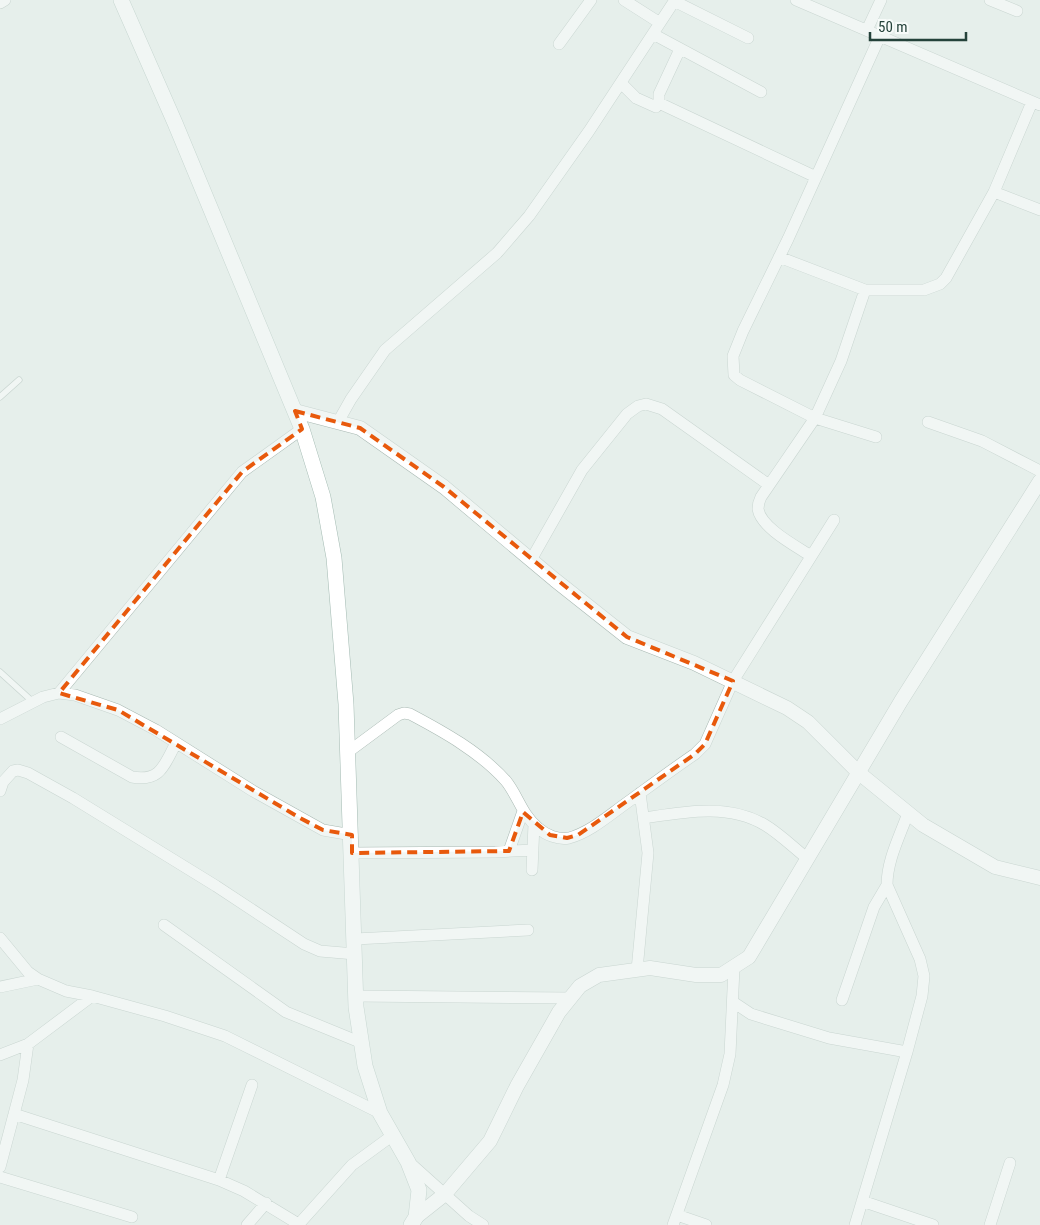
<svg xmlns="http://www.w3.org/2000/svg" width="1040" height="1225" font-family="'Roboto Condensed',sans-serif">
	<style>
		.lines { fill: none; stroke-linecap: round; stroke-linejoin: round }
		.service-casing { stroke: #a8b8b2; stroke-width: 7 }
		.minor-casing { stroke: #a8b8b2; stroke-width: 12 }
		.tertiary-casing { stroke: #a8b8b2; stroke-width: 15 }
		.secondary-casing { stroke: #a4bbb3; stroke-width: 16 }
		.service { stroke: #fff; stroke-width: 5.5 }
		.minor { stroke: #fff; stroke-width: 11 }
		.tertiary { stroke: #fff; stroke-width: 14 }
		.secondary { stroke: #fff; stroke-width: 15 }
		.marked { fill: none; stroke: #e8590c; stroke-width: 4; stroke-dasharray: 10 6; stroke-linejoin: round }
	</style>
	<rect width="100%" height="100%" fill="#e6efeb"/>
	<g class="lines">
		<defs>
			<path id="service" d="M 0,397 L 19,380
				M 0,672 L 33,702"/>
			<path id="minor" d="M 624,0 L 660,23
				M 796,0 L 1040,105
				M 990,0 L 1017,11
				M 674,1 L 748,38
				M 0,3 L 5,0
				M 867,30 L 881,0
				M 653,34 L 761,92
				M 559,44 L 591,0
				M 680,49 L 659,94 L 659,103 L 816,177
				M 621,83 L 636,98 L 656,107
				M 994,192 L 1040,210
				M 779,257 L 865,290 L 924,290 L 940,284 L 946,278 L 994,192 L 1032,102
				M 338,422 L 351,399 L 385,350 L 497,253 L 529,216 L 589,131 L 675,0
				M 928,422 L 982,441 L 1040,471
				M 876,437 L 815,418 L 740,380 L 734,375 L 733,356 L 743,331 L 788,239 L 880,36
				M 811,556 C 796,546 761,528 758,509 C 758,504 759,501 761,497 L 815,418 L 841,361 L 865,290
				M 531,560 L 582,470 L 627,414 L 638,406 L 646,404 L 662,409 L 769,485
				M 59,693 L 242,472 L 302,429
				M 0,719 L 43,697 L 59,693 L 75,695 L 118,710 L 156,730 L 253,791 L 323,830 L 352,835
				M 61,737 L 132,777 C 161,782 164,765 176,743
				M 348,752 L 398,715 L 404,713 L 410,714 C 444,732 480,752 506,781 C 518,796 522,815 538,828 C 546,835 558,840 569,838 C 588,833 606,818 621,807 C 646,789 670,771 695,754 L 705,744 L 733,681 L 834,520
				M 0,791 L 3,782 L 13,771 L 18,770 L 28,773 L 73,798 L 216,886 L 304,944 L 320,951 L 355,954
				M 644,818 C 684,812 728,803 765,825 C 780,834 794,848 808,859
				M 509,851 L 523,811
				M 352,853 L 495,852 L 533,850
				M 532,870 L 534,824
				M 164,925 L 286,1012 L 362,1043
				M 0,938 L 28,972 L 38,979 L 66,991 L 92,996 L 165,1016 L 225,1036 L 380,1113
				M 355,939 L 528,930
				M 637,970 L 648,853 L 640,793
				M 0,987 L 38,979
				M 356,996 L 570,998
				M 842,1000 L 874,907 L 887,885
				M 733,1002 L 751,1014 L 829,1038 L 907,1052
				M 0,1055 L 28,1044 L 92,996
				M 14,1114 L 219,1180 L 244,1191 L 300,1225
				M 410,1163 L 469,1216 L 483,1225
				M 0,1167 L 23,1080 L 28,1044
				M 0,1177 L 132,1217
				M 219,1180 L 252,1085
				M 862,1201 L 933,1225
				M 677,1215 L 706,1225
				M 299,1224 L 352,1165 L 393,1135
				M 247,1225 L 266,1203
				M 673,1225 L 723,1085 L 730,1054 L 734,968
				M 855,1225 L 907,1052 L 922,996 L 924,976 L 920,959 L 887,885 C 887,860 900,836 908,813
				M 990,1225 L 1010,1163"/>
			<path id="tertiary" d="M 295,411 L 360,428 L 444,487 L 555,580 L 627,637 L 694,663 L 787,708 L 808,722 L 859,773 L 923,825 L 995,867 L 1040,878
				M 416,1217 L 445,1194 L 490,1141 L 517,1086 L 559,1012 L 580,986 L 599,975 L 650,968 L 696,975 L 721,975 L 749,957 L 901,701 L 1040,481"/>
			<path id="secondary" d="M 121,0 L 175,123 L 302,429 L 323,497 L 334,558 L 346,704 L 356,1007 L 365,1066 L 380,1113 L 408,1162 L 419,1190 L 416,1217 L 411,1225"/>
		</defs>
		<use href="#service" class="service-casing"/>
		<use href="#minor" class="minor-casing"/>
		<use href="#tertiary" class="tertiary-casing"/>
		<use href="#secondary" class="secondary-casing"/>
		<use href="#service" class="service"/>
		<use href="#minor" class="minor"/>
		<use href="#tertiary" class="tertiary"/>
		<use href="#secondary" class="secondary"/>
	</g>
	<path d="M0 0H1040V1225H0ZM 295,411 L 360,428 L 444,487 L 627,637 L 733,681 L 705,744 L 695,754 L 578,835 L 567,838 L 550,835 L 523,812 L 509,851 L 352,853 L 352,835 L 323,830 L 300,818 L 118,710 L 59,693 L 242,472 L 302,429 Z" fill="#e6efeb" fill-opacity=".55" fill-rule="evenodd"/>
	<path class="marked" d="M 295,411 L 360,428 L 444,487 L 627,637 L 733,681 L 705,744 L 695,754 L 578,835 L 567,838 L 550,835 L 523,812 L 509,851 L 352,853 L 352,835 L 323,830 L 300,818 L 118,710 L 59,693 L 242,472 L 302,429 Z"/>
	<path d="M870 32v8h96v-8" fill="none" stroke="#24423a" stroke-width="2.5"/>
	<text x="878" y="32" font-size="15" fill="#24423a" stroke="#f7fbf9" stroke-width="4" paint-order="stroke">50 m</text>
</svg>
